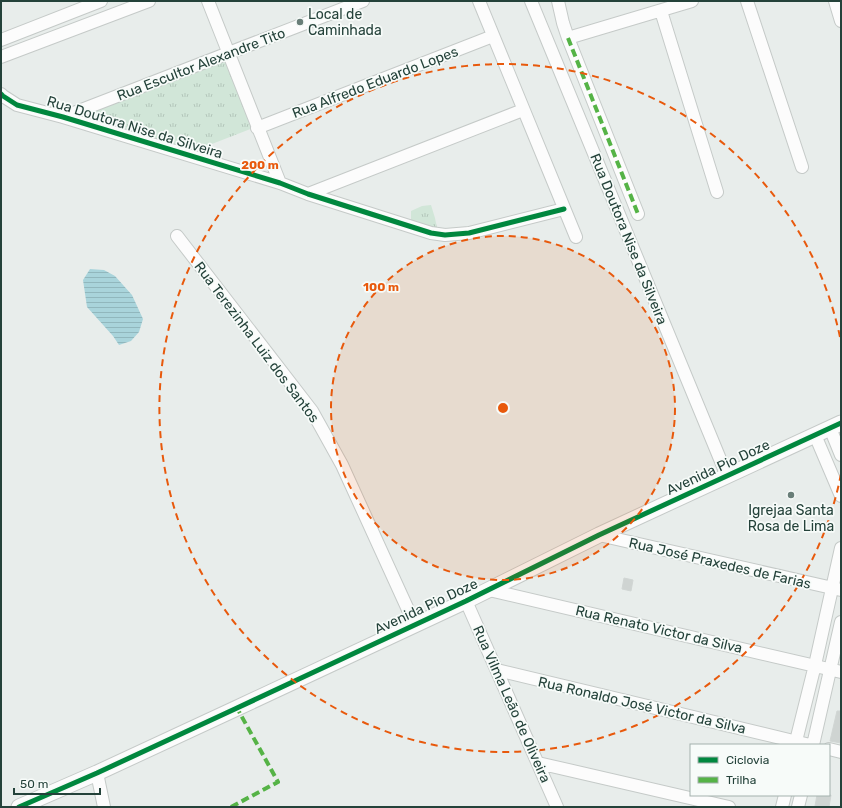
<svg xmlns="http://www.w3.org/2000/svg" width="842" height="808" font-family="Rubik,sans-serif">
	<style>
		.grass { fill: url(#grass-tufts) }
		.water { fill: url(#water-rules) }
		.building { fill: #cfd4d2; stroke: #d1d6d4 }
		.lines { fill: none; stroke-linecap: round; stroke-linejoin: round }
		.minor-casing { stroke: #c5cac8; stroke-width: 14 }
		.tertiary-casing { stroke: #c5cac8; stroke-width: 17 }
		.minor { stroke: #fcfcfc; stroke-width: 12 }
		.tertiary { stroke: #fcfcfc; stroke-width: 15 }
		.quiet { stroke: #55b346; stroke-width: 4; stroke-dasharray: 8 4; stroke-linecap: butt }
		.cycleway-casing { stroke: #f7fbf9; stroke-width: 8 }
		.cycleway { stroke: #00873e; stroke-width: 5 }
		.ring { fill: none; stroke: #e8590c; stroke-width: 2; stroke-dasharray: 7 5 }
		.poi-dot { fill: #697e78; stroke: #f7fbf9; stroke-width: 1.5 }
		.labels { text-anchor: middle; stroke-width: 3.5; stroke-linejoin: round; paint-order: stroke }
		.poi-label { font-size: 14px; fill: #24423a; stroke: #f7fbf9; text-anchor: start }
		.street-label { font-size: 14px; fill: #24423a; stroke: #f7fbf9 }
		.centre { fill: #e8590c; stroke: #f7fbf9; stroke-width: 2 }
		.ring-label { font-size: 12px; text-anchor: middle; font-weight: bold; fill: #e8590c; stroke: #f7fbf9; stroke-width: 3.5; stroke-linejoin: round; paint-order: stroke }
	</style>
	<defs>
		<pattern id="grass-tufts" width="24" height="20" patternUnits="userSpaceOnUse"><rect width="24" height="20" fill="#d1e6d8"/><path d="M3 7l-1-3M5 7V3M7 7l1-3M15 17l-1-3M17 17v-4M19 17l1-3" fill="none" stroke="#b3c6ba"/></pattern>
		<pattern id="water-rules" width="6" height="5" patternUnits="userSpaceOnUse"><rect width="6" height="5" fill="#a9d4db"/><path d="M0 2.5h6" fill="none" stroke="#91b7bd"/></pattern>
	</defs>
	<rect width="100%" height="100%" fill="#e8edeb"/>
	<path class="grass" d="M 225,57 L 253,128 L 181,156 L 64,119 Z
		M 431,205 L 435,218 L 437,228 L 411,220 L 411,211 L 422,206 Z"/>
	<path class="water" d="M 90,269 L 104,270 L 115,276 L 132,295 L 143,319 L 139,332 L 131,341 L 119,345 L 113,336 L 87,307 L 83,280 Z"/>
	<path class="building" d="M 624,578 L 633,580 L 631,591 L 622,589 Z
		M 837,711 L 841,711 L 841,743 L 830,741 Z
		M 817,795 L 831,795 L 829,807 L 815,806 Z"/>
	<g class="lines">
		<defs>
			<path id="minor" d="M 208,1 L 280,183
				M 479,1 L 576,237
				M 531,1 L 727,476
				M 558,1 L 563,23 L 568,38 L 638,214
				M 747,1 L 802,167
				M 835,1 L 841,21
				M 661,11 L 717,192
				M 568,38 L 692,1
				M 1,40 L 101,1
				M 1,57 L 149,1
				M 1,94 L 3,96 L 17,105 L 63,117 L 280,183 L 308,194 L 431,233 L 445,235 L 469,233 L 564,209
				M 63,117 L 363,1
				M 257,128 L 493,36
				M 308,194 L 523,110
				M 177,236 L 312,411 L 342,465 L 415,625
				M 830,428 L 841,455
				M 815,435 L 841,496
				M 599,535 L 841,590
				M 489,590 L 841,672
				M 466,601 L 557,807
				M 497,670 L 810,745
				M 795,745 L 815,665 L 841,548
				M 813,745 L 841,622
				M 829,749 L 841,752
				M 538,763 L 729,807
				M 97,773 L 104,807
				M 782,807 L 785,795
				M 798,807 L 801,795"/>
			<path id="tertiary" d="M 19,807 L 97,773 L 237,708 L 466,601 L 599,535 L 841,423"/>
		</defs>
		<use href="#minor" class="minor-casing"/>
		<use href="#tertiary" class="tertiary-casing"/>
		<use href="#minor" class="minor"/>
		<use href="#tertiary" class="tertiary"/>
		<path class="quiet" d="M 568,38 L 638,214
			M 231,807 L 278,782 L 237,708"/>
		<defs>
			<path id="cycleway" d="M 1,94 L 3,96 L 17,105 L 63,117 L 280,183 L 308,194 L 431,233 L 445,235 L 469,233 L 564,209
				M 19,807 L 97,773 L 237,708 L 466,601 L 599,535 L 841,423"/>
		</defs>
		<use href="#cycleway" class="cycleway-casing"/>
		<use href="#cycleway" class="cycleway"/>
	</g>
	<circle cx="503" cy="408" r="172" fill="#e8590c" fill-opacity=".12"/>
	<g class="ring">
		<circle cx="503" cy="408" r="172"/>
		<path d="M841 474A344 344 0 1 1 841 342"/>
	</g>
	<g class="poi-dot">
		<circle cx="300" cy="22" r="4"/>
		<circle cx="791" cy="495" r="4"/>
	</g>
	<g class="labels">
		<g class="poi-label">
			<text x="308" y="19">Local de<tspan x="308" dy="16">Caminhada</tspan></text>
			<text x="791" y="515" text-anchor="middle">Igrejaa Santa<tspan x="791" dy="16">Rosa de Lima</tspan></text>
		</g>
		<g class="street-label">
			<text transform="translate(201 64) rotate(-21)" y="5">Rua Escultor Alexandre Tito</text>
			<text transform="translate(375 82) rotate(-21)" y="5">Rua Alfredo Eduardo Lopes</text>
			<text transform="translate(135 127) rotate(17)" y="5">Rua Doutora Nise da Silveira</text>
			<text transform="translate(629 239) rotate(68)" y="5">Rua Doutora Nise da Silveira</text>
			<text transform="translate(257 342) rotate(53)" y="5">Rua Terezinha Luiz dos Santos</text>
			<text transform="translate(718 467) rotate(-25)" y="5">Avenida Pio Doze</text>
			<text transform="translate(720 563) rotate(13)" y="5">Rua José Praxedes de Farias</text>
			<text transform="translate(426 606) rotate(-25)" y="5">Avenida Pio Doze</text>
			<text transform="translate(659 629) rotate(13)" y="5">Rua Renato Victor da Silva</text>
			<text transform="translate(512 704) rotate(66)" y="5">Rua Vilma Leão de Oliveira</text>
			<text transform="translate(642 705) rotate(13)" y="5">Rua Ronaldo José Victor da Silva</text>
		</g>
	</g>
	<circle cx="503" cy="408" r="6" class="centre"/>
	<g class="ring-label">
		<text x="260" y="169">200 m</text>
		<text x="381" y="291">100 m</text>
	</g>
	<rect width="842" height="808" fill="none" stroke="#24423a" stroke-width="4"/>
	<rect x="690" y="744" width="140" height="52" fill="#f7fbf9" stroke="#a3b1ad"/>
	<rect x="698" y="757" width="20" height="6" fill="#00873e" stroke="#a3b1ad"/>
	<text x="726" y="764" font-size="12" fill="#24423a">Ciclovia</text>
	<rect x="698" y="777" width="20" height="6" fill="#55b346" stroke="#a3b1ad"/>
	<text x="726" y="784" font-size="12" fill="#24423a">Trilha</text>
	<path d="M14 788v6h86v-6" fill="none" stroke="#24423a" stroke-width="2"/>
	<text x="20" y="788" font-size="12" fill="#24423a" stroke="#f7fbf9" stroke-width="3" paint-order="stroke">50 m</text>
</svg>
